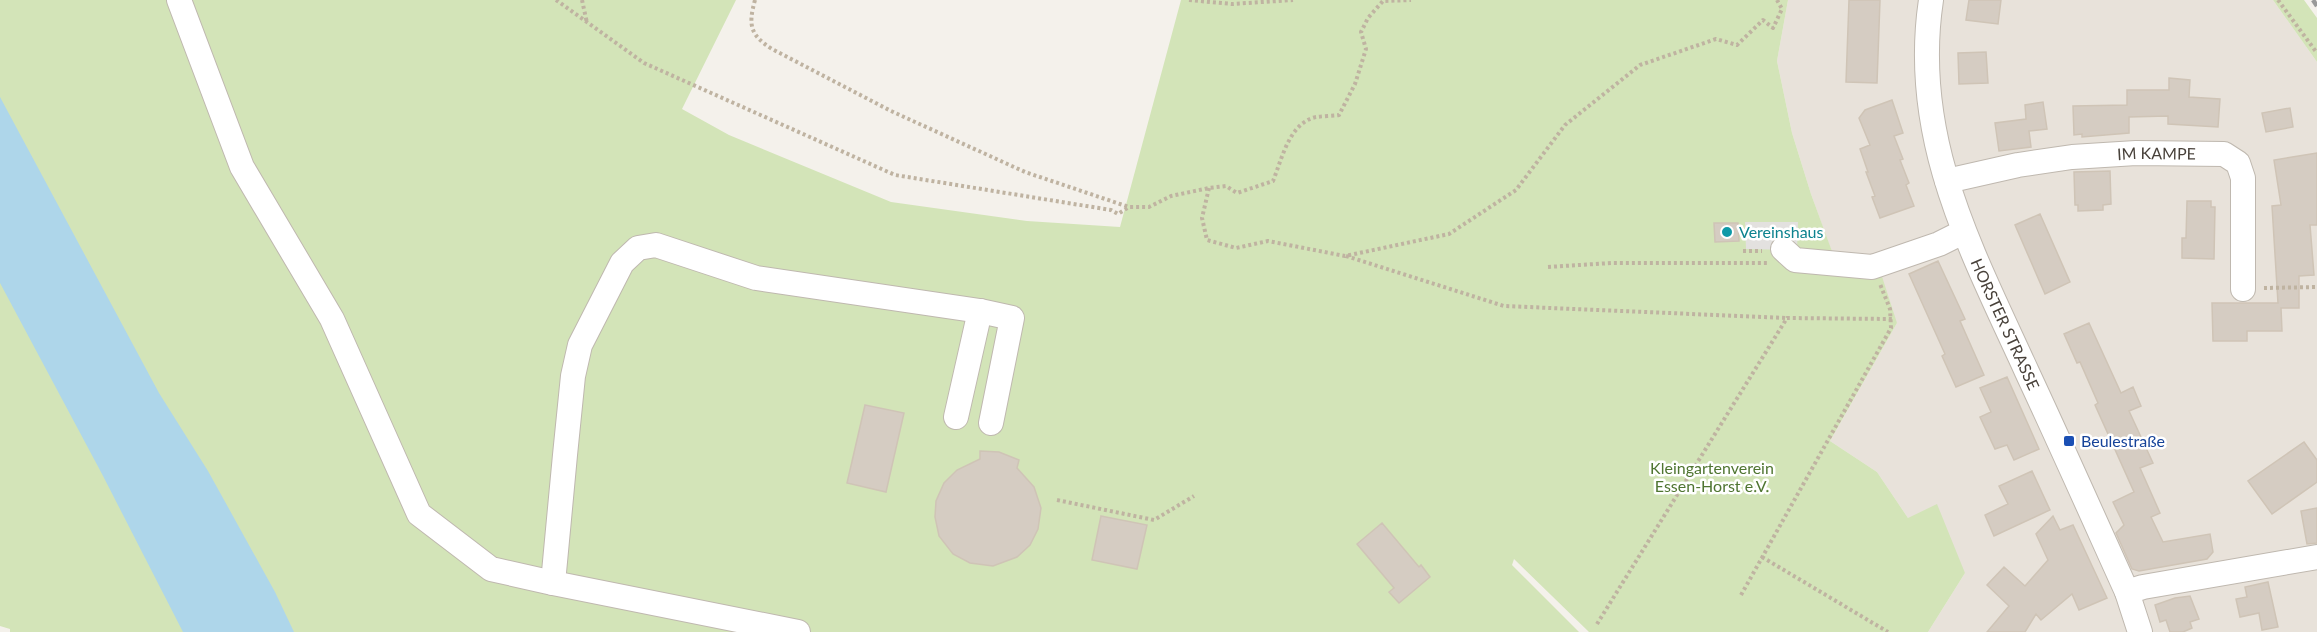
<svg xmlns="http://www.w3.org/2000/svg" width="2317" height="632" font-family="Lato,sans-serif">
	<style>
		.residential { fill: #e8e2da }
		.green { fill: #d3e4b8 }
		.parking { fill: #e3e1df }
		.water { fill: #aed6ea }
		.building { fill: #d5ccc2; stroke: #cfc4b6; stroke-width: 1.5 }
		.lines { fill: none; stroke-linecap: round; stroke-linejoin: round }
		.minor-casing { stroke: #bfb8af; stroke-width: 26 }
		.path { stroke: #bfb3a1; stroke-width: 4; stroke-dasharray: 3 3; stroke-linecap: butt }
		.minor { stroke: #fff; stroke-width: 24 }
		.rail { stroke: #999; stroke-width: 4.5; stroke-dasharray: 8 8; stroke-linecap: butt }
		.culture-dot { fill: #0f9aa8; stroke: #fff; stroke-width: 2 }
		.transit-dot { fill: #1a4fb4; stroke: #fff; stroke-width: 2 }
		.labels { text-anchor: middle; stroke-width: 5; stroke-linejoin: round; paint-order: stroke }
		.street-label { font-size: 16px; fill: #48413a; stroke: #fff }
		.culture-label { font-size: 16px; fill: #0d838f; stroke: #fff; text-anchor: start }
		.transit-label { font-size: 16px; fill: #164399; stroke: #fff; text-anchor: start }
		.park-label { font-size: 16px; fill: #4f7531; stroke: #fff }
	</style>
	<rect width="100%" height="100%" fill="#f4f1eb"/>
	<path class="residential" d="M 1788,0 L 1929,0 L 1929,124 L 2139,632 L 1928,632 L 1965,573 L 1908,518 L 1877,472 L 1830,441 L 1897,323 L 1833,255 L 1811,194 L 1792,133 L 1777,61 Z
		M 1937,0 L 2273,0 L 2317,62 L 2317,632 L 2142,632 L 1969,237 L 1936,128 Z"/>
	<path class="green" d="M 0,0 L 736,0 L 682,109 L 729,135 L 891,202 L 1027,221 L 1120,227 L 1181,0 L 1788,0 L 1777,61 L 1792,133 L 1811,194 L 1833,254 L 1876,258 L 1897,323 L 1830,441 L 1877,472 L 1908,518 L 1937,504 L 1965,573 L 1928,632 L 1589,632 L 1514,559 L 1512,565 L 1579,632 L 10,632 L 10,629 L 0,626 Z
		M 2273,0 L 2304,0 L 2317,18 L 2317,62 Z"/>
	<path class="parking" d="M 1745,222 L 1798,222 L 1797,250 L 1746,249 Z"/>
	<path class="water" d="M 0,97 L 159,393 L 208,471 L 275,592 L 294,632 L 183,632 L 102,474 L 0,283 Z"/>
	<path class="building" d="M 1849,0 L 1880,0 L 1877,83 L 1846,82 Z
		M 1969,0 L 2001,0 L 1998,24 L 1966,20 Z
		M 1986,52 L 1988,83 L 1959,84 L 1958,53 Z
		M 2169,78 L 2190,80 L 2189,97 L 2220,99 L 2218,127 L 2168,124 L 2168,116 L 2129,117 L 2129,133 L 2082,137 L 2082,134 L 2074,135 L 2073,106 L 2127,105 L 2127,90 L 2169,90 Z
		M 1892,100 L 1903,133 L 1894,136 L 1903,159 L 1900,160 L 1909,183 L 1906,185 L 1914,206 L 1880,218 L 1872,197 L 1875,196 L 1866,172 L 1868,172 L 1860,149 L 1870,145 L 1859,118 L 1865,110 Z
		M 2043,102 L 2047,129 L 2029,131 L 2031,147 L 1999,151 L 1995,123 L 2026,119 L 2025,105 Z
		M 2290,108 L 2293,127 L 2266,132 L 2262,113 Z
		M 2317,153 L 2317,225 L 2310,225 L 2314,275 L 2299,276 L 2299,308 L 2281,308 L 2282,331 L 2247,331 L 2247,341 L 2213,341 L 2212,303 L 2278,303 L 2272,206 L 2281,205 L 2274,160 Z
		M 2110,171 L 2111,204 L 2103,205 L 2103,210 L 2078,211 L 2078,205 L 2075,205 L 2074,172 Z
		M 2187,201 L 2211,201 L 2211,207 L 2215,207 L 2214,259 L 2182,258 L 2182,238 L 2186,238 Z
		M 2040,214 L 2070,282 L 2045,294 L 2015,225 Z
		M 1714,223 L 1738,223 L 1739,241 L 1715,242 Z
		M 1938,261 L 1965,319 L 1960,321 L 1984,375 L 1956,387 L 1942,356 L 1945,354 L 1909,274 Z
		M 2089,323 L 2121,393 L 2133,387 L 2141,406 L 2129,411 L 2153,463 L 2140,468 L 2160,513 L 2151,517 L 2163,542 L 2210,534 L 2213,552 L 2207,559 L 2139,571 L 2132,569 L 2116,533 L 2124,525 L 2113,502 L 2134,492 L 2095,405 L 2098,403 L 2080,362 L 2077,363 L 2064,334 Z
		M 2007,377 L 2039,449 L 2014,460 L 2007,445 L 1995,449 L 1980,417 L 1991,412 L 1980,388 Z
		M 865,405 L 904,413 L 886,492 L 847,483 Z
		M 2304,442 L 2317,460 L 2317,482 L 2272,514 L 2248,481 Z
		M 980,451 L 999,452 L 1019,460 L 1017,468 L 1034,487 L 1041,508 L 1038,529 L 1030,545 L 1017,557 L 993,566 L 970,563 L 953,554 L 939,536 L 935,517 L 936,501 L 944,483 L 957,470 L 980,459 Z
		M 2032,471 L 2050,510 L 1994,536 L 1985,515 L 2008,504 L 1999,486 Z
		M 2317,508 L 2317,543 L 2307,544 L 2301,511 Z
		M 1101,516 L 1147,525 L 1137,569 L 1092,560 Z
		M 2053,516 L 2060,530 L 2073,525 L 2107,598 L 2079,610 L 2072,594 L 2041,620 L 2036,614 L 2025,632 L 1987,632 L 2009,606 L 1987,585 L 2004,567 L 2025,586 L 2048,560 L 2036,534 Z
		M 1382,523 L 1419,567 L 1421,565 L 1430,577 L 1399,603 L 1389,592 L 1394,588 L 1357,544 Z
		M 2268,582 L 2278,627 L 2262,630 L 2259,613 L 2240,617 L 2236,599 L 2247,597 L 2245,587 Z
		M 2190,596 L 2199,619 L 2190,622 L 2192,628 L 2183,632 L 2170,632 L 2166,620 L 2160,622 L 2155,605 L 2175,598 Z"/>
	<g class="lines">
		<defs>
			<g id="minor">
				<path d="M 179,0 L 242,167 L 332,319 L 419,514 L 491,569 L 553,583 L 565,455 L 573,376 L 580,345 L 622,263 L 638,248 L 656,245 L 756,278 L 980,311 L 1012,318 L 991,423"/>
				<path id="s1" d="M 1931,0 C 1910,139 1972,251 2027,372 C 2061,445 2094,519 2127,592 L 2140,632"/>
				<path id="s2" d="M 1947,181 L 2018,165 L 2072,157 L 2136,153 L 2224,154 L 2238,163 L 2243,178 L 2243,289"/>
				<path d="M 1783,249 L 1795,260 L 1872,267 L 1939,244 L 1963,232"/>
				<path d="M 956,417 L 980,311"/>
				<path d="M 553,583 L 798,632"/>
				<path d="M 2127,592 L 2143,587 L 2317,557"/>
			</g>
		</defs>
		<use href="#minor" class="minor-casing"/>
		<path class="path" d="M 556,0 L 644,63 L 895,175 L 1111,210 L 1118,214 L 1129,207
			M 582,0 L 587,23
			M 755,0 C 748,25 750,35 772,49 L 891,111 L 1025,172 L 1129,207 L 1149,207 L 1171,196 L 1209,188 L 1226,186 L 1237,193 L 1273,181 C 1282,159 1289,123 1316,117 C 1323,116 1332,116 1339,115 L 1355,84 L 1366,49 L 1361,32 L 1368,18 L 1383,1 L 1411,0
			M 1189,0 L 1232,4 L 1293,0
			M 2278,0 L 2317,53
			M 1209,188 L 1202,218 L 1207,240 L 1236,248 L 1268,241 L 1345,256 L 1449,234 L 1516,190 L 1565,125 L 1640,65 L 1716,39 L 1737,45 L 1763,20 L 1773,28 L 1782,9 L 1777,0
			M 1743,251 L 1762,251
			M 1346,256 L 1504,306 L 1786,318
			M 1548,267 L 1611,263 L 1767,263
			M 2264,288 L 2317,287
			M 1057,500 L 1154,520 L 1194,496
			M 1762,557 L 1888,632
			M 1741,595 L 1891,328 L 1890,309 L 1880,284
			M 1597,624 L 1787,318 L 1892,319"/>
		<use href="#minor" class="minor"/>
		<path class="rail" d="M 2313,0 L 2317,6"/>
	</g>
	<circle class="culture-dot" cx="1727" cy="232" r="6"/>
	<rect class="transit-dot" x="2063" y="435" width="12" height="12" rx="3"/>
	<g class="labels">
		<g class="street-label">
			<text dy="6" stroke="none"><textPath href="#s2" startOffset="212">IM KAMPE</textPath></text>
			<text dy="6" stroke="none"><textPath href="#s1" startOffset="338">HORSTER STRASSE</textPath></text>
		</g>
		<g class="culture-label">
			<text x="1739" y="238">Vereinshaus</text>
		</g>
		<g class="transit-label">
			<text x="2081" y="447">Beulestraße</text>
		</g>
		<g class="park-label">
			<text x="1712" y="474">Kleingartenverein<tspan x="1712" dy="18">Essen-Horst e.V.</tspan></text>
		</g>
	</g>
</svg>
